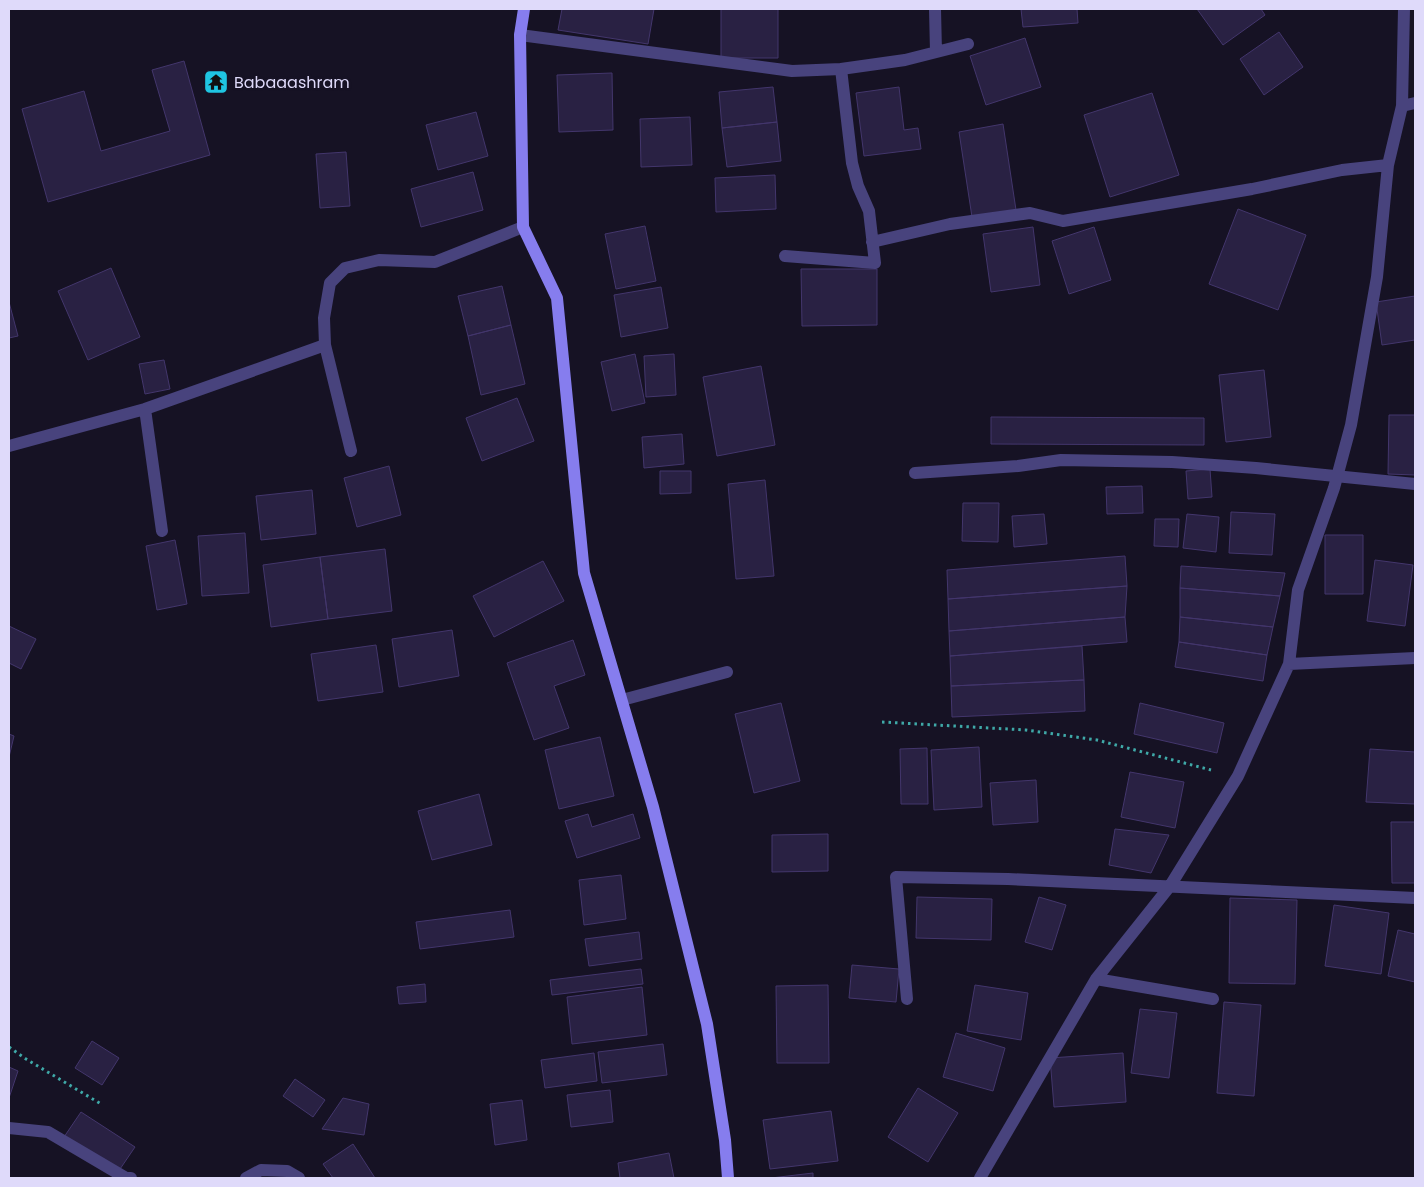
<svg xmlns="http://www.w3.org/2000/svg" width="1424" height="1187" font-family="Poppins,sans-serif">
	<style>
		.building { fill: #292143; stroke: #43366c }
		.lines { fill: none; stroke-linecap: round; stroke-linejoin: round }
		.path { stroke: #3fa9a8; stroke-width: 3; stroke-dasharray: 2.5 4; stroke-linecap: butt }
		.street { stroke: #48437d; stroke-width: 12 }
		.secondary { stroke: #867dee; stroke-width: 12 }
		.labels { text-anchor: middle; stroke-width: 5; stroke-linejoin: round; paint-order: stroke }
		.poi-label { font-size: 16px; fill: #dfdafa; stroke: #161224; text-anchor: start }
	</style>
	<rect width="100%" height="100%" fill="#161224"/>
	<path class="building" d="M 562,9 L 654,9 L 648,44 L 558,30 Z
		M 721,9 L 778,9 L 778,58 L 721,58 Z
		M 1021,9 L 1077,9 L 1078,23 L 1023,27 Z
		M 1197,9 L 1261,9 L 1265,15 L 1223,45 Z
		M 1279,32 L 1303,67 L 1264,95 L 1240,59 Z
		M 1025,38 L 1041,87 L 986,105 L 970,56 Z
		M 184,61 L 210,155 L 48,202 L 22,109 L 84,91 L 101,151 L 170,131 L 152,70 Z
		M 612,73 L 613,130 L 559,132 L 557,75 Z
		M 773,87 L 777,122 L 722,128 L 719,92 Z
		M 899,87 L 904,130 L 918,128 L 921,149 L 864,156 L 856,93 Z
		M 1152,93 L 1179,175 L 1110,197 L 1084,115 Z
		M 476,112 L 488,156 L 438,170 L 426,125 Z
		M 690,117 L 692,165 L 641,167 L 640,119 Z
		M 777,122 L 781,161 L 727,167 L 722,128 Z
		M 1003,124 L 1016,210 L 972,217 L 959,132 Z
		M 346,152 L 350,206 L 320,208 L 316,154 Z
		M 473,172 L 483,210 L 421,227 L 411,189 Z
		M 775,175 L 776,209 L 716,212 L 715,178 Z
		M 1238,209 L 1306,235 L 1278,310 L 1209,284 Z
		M 645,226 L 656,281 L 616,289 L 605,234 Z
		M 1033,227 L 1040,285 L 991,292 L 983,234 Z
		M 1094,227 L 1111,280 L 1069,294 L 1052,241 Z
		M 111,268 L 140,337 L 88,360 L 58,291 Z
		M 801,269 L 877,269 L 877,325 L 802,326 Z
		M 502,286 L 511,325 L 468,336 L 458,296 Z
		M 661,287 L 668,328 L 621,337 L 614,295 Z
		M 1415,296 L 1415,340 L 1382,345 L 1376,302 Z
		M 9,302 L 18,336 L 9,338 Z
		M 511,325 L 525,384 L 481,395 L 468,336 Z
		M 635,354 L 645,403 L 612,411 L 601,362 Z
		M 674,354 L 676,395 L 646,397 L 644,356 Z
		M 164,360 L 170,389 L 145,394 L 139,364 Z
		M 761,366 L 775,445 L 717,456 L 703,377 Z
		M 1264,370 L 1271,437 L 1226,442 L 1219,375 Z
		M 517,398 L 534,441 L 482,461 L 466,418 Z
		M 1389,415 L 1415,415 L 1415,475 L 1388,474 Z
		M 991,417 L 1204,418 L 1204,445 L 991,444 Z
		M 682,434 L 684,464 L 644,468 L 642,437 Z
		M 389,466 L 401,515 L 357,527 L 344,478 Z
		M 1210,469 L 1212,497 L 1188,499 L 1186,471 Z
		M 660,471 L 691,471 L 691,493 L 660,494 Z
		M 765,480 L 774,576 L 736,579 L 728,484 Z
		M 1142,486 L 1143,513 L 1107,514 L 1106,487 Z
		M 312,490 L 316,534 L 261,540 L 256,496 Z
		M 963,503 L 999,503 L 998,542 L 962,541 Z
		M 1231,512 L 1275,514 L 1272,555 L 1229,553 Z
		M 1044,514 L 1047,544 L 1014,547 L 1012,516 Z
		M 1187,514 L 1219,517 L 1216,552 L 1183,548 Z
		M 1155,519 L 1179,519 L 1178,547 L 1154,546 Z
		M 245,533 L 249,593 L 202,596 L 198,536 Z
		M 1325,535 L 1363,535 L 1363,594 L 1325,594 Z
		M 175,540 L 187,604 L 157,610 L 146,546 Z
		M 385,549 L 392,611 L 328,619 L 320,557 Z
		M 1125,556 L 1127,586 L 948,599 L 947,570 Z
		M 320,557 L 328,619 L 271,627 L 263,565 Z
		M 1375,560 L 1413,565 L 1405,626 L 1367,621 Z
		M 543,561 L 564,601 L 494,637 L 473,596 Z
		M 1181,566 L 1285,573 L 1280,596 L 1180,588 Z
		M 1127,586 L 1125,617 L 949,631 L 948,599 Z
		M 1180,588 L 1280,596 L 1273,627 L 1180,617 Z
		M 1125,617 L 1127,642 L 950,656 L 949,631 Z
		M 1180,617 L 1273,627 L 1267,655 L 1179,642 Z
		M 9,626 L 36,639 L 21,669 L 9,663 Z
		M 452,630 L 459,676 L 399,687 L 392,639 Z
		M 573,640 L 585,675 L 554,686 L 569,728 L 534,740 L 507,663 Z
		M 1179,642 L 1267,655 L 1263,681 L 1175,667 Z
		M 376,645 L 383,692 L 318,701 L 311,654 Z
		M 1082,646 L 1084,680 L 951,686 L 950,656 Z
		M 1084,680 L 1085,711 L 952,717 L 951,686 Z
		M 781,703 L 800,781 L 754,793 L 735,714 Z
		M 1140,703 L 1224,723 L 1217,753 L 1134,734 Z
		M 9,734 L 14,736 L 9,757 Z
		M 600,737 L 614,796 L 559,809 L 545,750 Z
		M 979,747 L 982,807 L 934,810 L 931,750 Z
		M 927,748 L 928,804 L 901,804 L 900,749 Z
		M 1370,749 L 1415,752 L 1415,804 L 1366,802 Z
		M 1130,772 L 1184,782 L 1175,828 L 1121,817 Z
		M 1036,780 L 1038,822 L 993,825 L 990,783 Z
		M 479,794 L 492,845 L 432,860 L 418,811 Z
		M 588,814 L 592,827 L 633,814 L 640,838 L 577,858 L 565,821 Z
		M 1391,822 L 1415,822 L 1415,883 L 1392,883 Z
		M 1115,829 L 1169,835 L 1151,873 L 1109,865 Z
		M 828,834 L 828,871 L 772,872 L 772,835 Z
		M 621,875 L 626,919 L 584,925 L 579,880 Z
		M 917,897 L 992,899 L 991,940 L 916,938 Z
		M 1039,897 L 1066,905 L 1052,950 L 1025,942 Z
		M 1230,898 L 1297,900 L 1295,984 L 1229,983 Z
		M 1334,905 L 1389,913 L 1381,974 L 1325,966 Z
		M 510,910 L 514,937 L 420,949 L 416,922 Z
		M 1398,930 L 1415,934 L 1415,982 L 1388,976 Z
		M 639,932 L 642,959 L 589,966 L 585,939 Z
		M 852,965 L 899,969 L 896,1002 L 849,998 Z
		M 641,969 L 643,984 L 552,995 L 550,980 Z
		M 425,984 L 426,1002 L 399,1004 L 397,987 Z
		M 828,985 L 829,1063 L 777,1063 L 776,986 Z
		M 975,985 L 1028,993 L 1021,1040 L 967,1031 Z
		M 642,987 L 647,1035 L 572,1044 L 567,997 Z
		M 1224,1002 L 1261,1005 L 1254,1096 L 1217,1093 Z
		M 1140,1009 L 1177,1013 L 1169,1078 L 1131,1073 Z
		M 956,1033 L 1005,1048 L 993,1091 L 943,1077 Z
		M 92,1041 L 119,1058 L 102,1085 L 75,1068 Z
		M 663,1044 L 667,1075 L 602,1083 L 598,1052 Z
		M 594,1053 L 597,1081 L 545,1088 L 541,1060 Z
		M 1123,1053 L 1126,1102 L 1054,1107 L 1050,1058 Z
		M 9,1067 L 18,1071 L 9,1098 Z
		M 295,1079 L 325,1100 L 313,1117 L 283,1096 Z
		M 918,1088 L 958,1113 L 928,1162 L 888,1137 Z
		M 610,1090 L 613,1122 L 571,1127 L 567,1095 Z
		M 343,1098 L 369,1104 L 364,1135 L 322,1129 Z
		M 522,1100 L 527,1140 L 495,1145 L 490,1104 Z
		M 831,1111 L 838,1161 L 770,1169 L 763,1120 Z
		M 81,1112 L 135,1147 L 118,1172 L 64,1137 Z
		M 353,1144 L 375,1178 L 333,1178 L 323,1164 Z
		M 669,1153 L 674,1178 L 620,1178 L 618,1163 Z
		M 813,1173 L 813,1178 L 771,1178 Z"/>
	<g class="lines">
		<path class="path" d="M 882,722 L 1026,730 L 1097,740 L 1211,770
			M 9,1047 L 26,1059 L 101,1104"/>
		<path class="street" d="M 935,9 L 936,52
			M 520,35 L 792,71 L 841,69 L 852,163 L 858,186 L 869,211 L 875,263 L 785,256
			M 841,69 L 905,60 L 968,44
			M 1402,106 L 1415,103
			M 872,242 L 950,224 L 1030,213 L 1063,221 L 1252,189 L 1342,170 L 1388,165
			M 145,409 L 162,531
			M 9,446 L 145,409 L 325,345
			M 351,451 L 325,345 L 324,318 L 330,283 L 345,268 L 379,260 L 435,262 L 523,227
			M 915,473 L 1018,466 L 1061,460 L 1172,462 L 1256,468 L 1415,484
			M 1289,664 L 1415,658
			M 622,700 L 727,672
			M 1096,979 L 1213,999
			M 907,999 L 896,877 L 1008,879 L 1415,898
			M 9,1128 L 48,1132 L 126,1178 L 131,1178
			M 246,1178 L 261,1170 L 287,1171 L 299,1178
			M 980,1178 L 1096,979 L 1170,886 L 1238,776 L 1289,664 L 1298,590 L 1334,488 L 1351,425 L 1377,277 L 1388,165 L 1402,106 L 1404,9"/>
		<path class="secondary" d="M 524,9 L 520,35 L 523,227 L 557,298 L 584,573 L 653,807 L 707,1024 L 725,1140 L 728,1178"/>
	</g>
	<defs>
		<symbol id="temple-square" viewBox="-11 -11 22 22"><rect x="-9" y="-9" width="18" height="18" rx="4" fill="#1fc5e2" stroke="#161224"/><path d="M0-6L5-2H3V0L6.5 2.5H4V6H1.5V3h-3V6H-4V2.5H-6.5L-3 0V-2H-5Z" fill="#111"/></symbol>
	</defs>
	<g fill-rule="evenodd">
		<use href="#temple-square" x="202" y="68" width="28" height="28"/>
	</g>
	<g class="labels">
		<g class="poi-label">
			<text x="234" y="88">Babaaashram</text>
		</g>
	</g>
	<rect width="1424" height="1187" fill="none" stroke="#dfdafa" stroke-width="20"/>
</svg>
